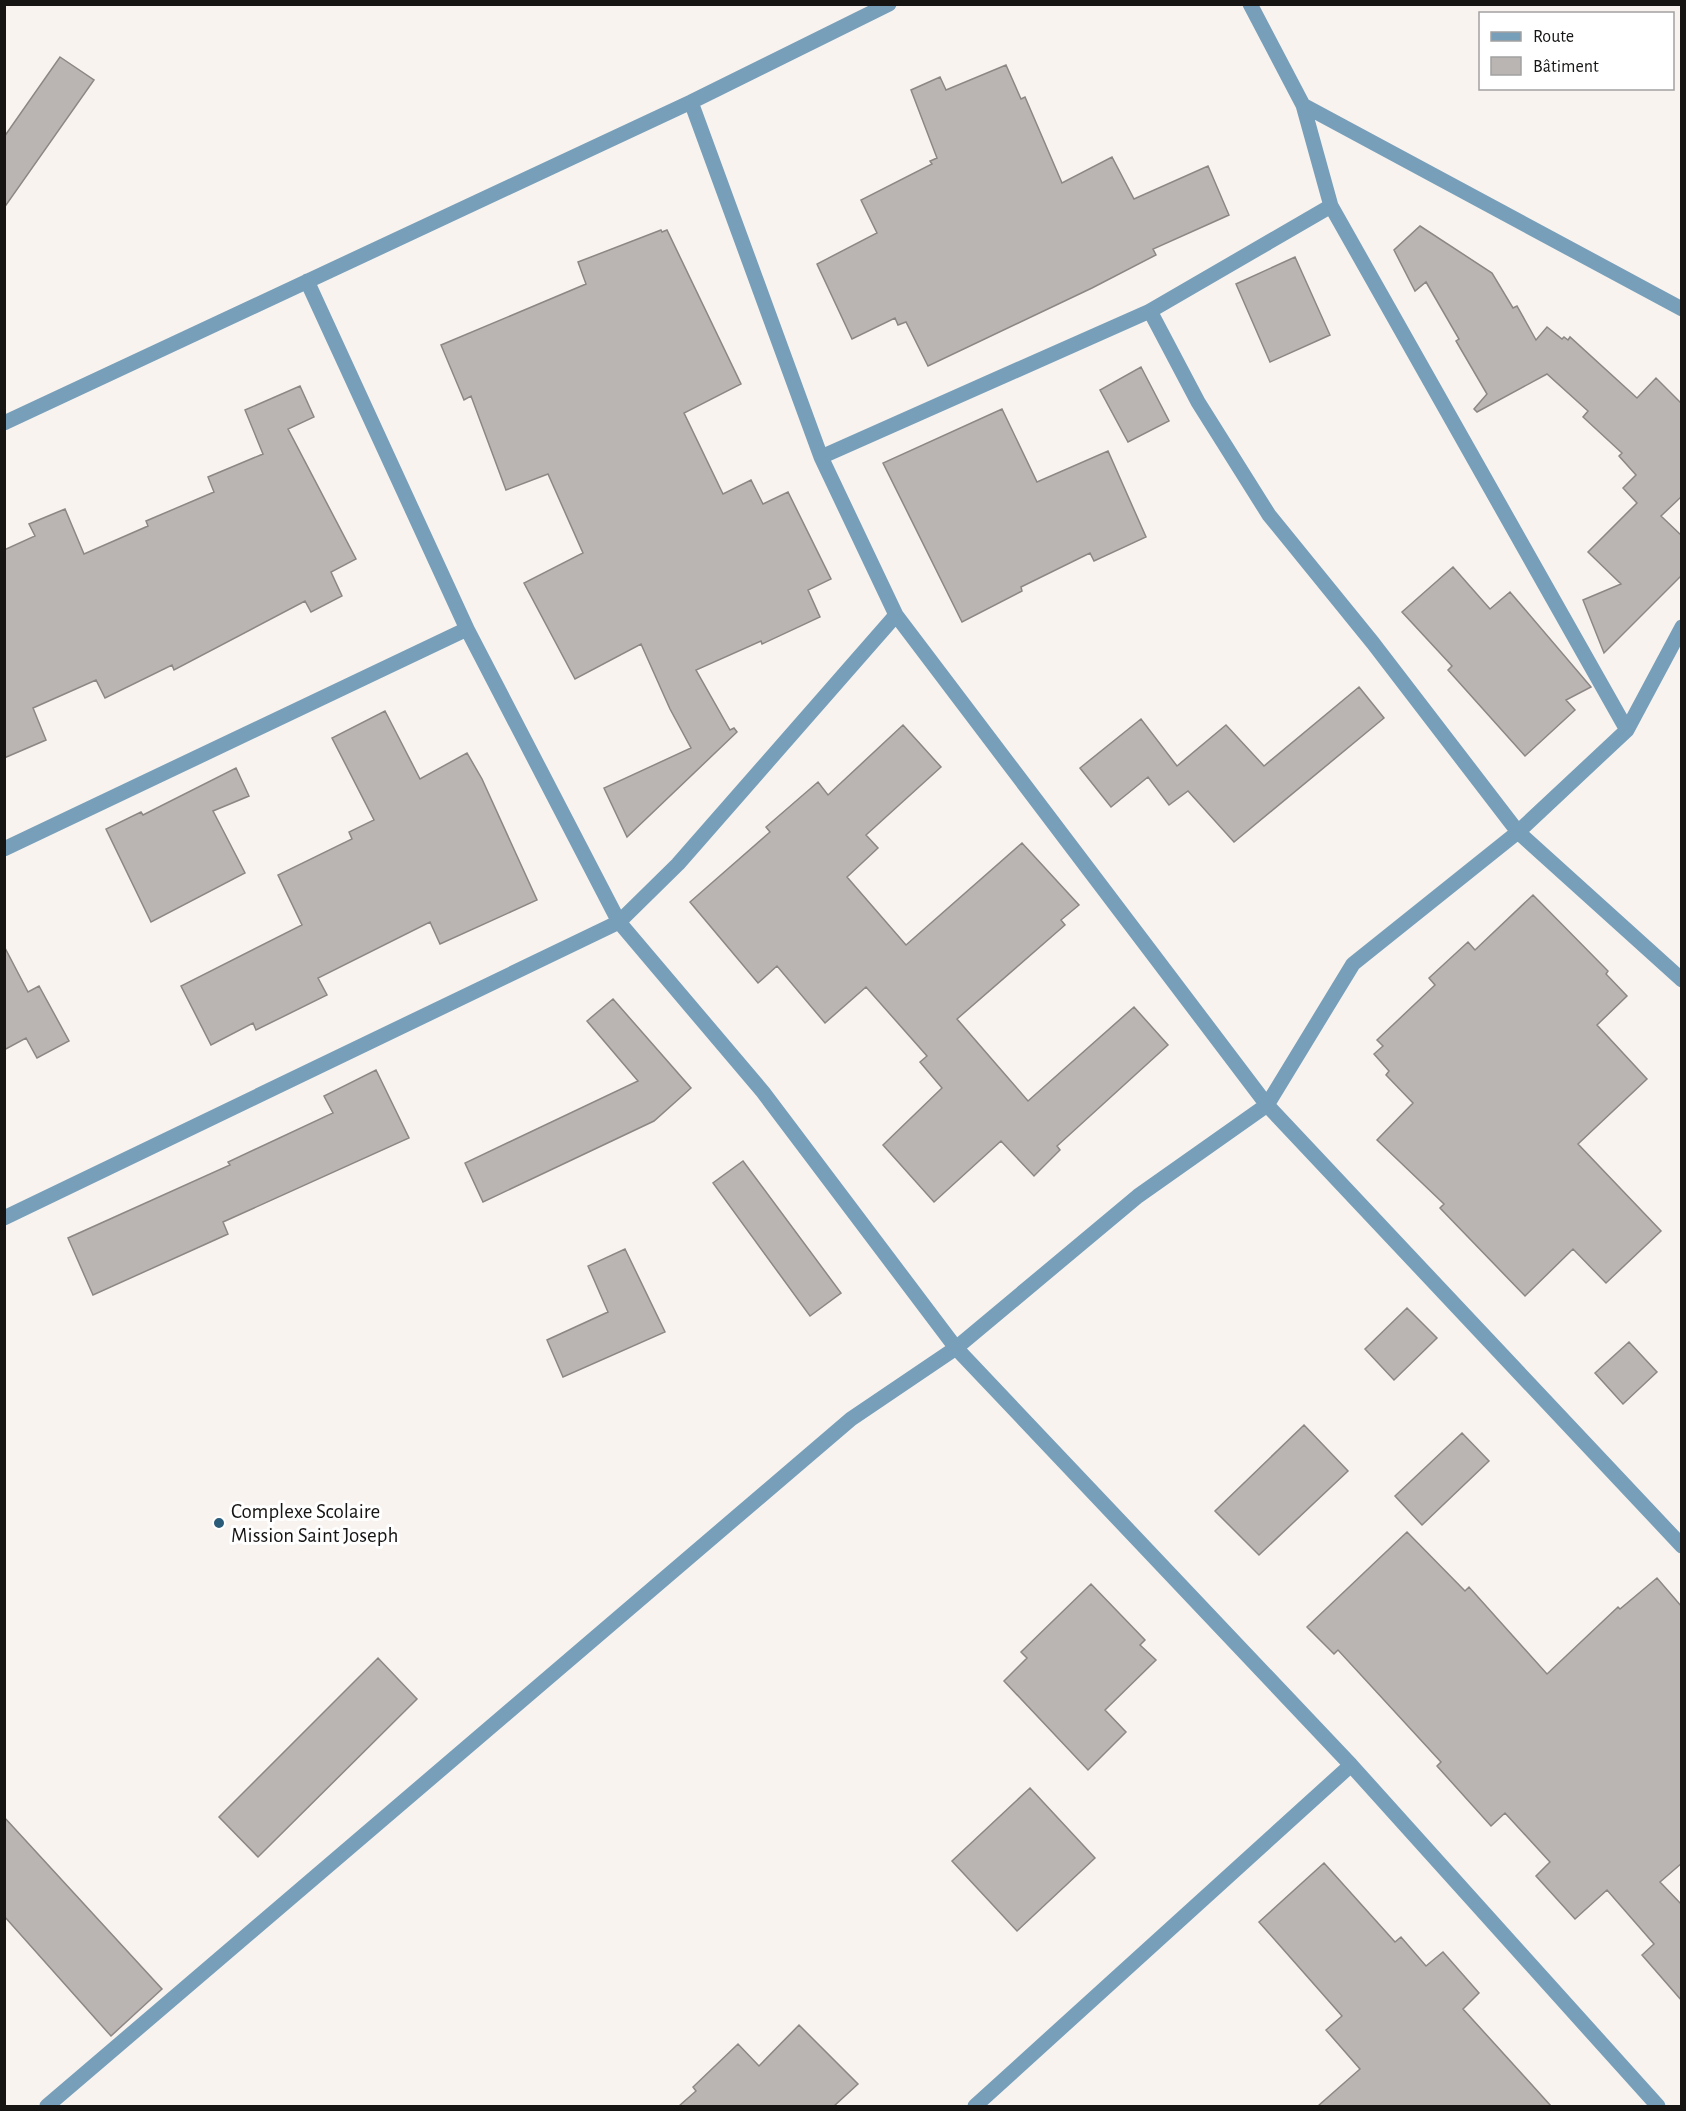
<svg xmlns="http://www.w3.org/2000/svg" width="1686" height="2111" font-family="'Alegreya Sans',sans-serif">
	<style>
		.building { fill: #bab5b2; stroke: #8c8784; stroke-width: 1.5 }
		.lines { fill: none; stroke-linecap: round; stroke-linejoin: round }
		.minor { stroke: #779fba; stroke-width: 15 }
		.poi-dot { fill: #2a5b79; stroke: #fff; stroke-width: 2 }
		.labels { text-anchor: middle; stroke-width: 6; stroke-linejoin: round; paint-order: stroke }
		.poi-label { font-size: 21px; fill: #171514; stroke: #fff; text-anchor: start }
	</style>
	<rect width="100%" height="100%" fill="#f8f3ef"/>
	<path class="building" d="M 60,57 L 94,80 L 4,208 L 4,137 Z
		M 1006,65 L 1021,99 L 1025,97 L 1062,183 L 1112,157 L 1134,199 L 1208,166 L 1229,215 L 1153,249 L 1156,255 L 1092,288 L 928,366 L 906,322 L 898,325 L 895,318 L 852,339 L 817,264 L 877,233 L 861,200 L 932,164 L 930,161 L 937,158 L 911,90 L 940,77 L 946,90 Z
		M 1420,226 L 1492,273 L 1513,308 L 1517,306 L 1536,340 L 1547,327 L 1562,339 L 1564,337 L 1568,340 L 1570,337 L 1637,398 L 1656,378 L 1682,404 L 1682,496 L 1661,516 L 1682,536 L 1682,575 L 1604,653 L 1583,600 L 1621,584 L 1588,552 L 1637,503 L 1623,488 L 1636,475 L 1619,456 L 1622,453 L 1583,417 L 1588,411 L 1547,374 L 1477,412 L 1474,409 L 1487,394 L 1456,341 L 1459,339 L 1426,282 L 1415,291 L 1394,250 Z
		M 661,230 L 662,232 L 667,230 L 741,384 L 684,413 L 723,494 L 751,480 L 763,504 L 788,492 L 831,579 L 808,590 L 820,617 L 762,644 L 761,641 L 696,670 L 730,730 L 734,728 L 737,732 L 627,837 L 604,788 L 691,748 L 670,709 L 641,644 L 575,679 L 524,583 L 583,553 L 548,474 L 506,490 L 471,396 L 464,400 L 441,345 L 586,284 L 578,262 Z
		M 1295,257 L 1330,335 L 1270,362 L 1236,284 Z
		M 1141,367 L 1169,421 L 1128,442 L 1100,390 Z
		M 300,386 L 314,417 L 288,429 L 356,559 L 331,572 L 342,596 L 311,612 L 305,601 L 174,670 L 172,665 L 105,698 L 96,680 L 33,708 L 46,740 L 4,758 L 4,550 L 35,536 L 29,524 L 65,509 L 84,554 L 148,526 L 146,521 L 214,492 L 208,477 L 263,454 L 245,410 Z
		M 1002,409 L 1037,482 L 1108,451 L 1146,537 L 1094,561 L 1090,553 L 1021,587 L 1022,591 L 962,622 L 883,463 Z
		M 1453,567 L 1490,609 L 1510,592 L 1591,687 L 1566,700 L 1575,710 L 1525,756 L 1448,670 L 1452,666 L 1402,612 Z
		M 1359,687 L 1384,718 L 1234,842 L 1188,791 L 1169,805 L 1148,777 L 1111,807 L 1080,768 L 1141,719 L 1177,766 L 1226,725 L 1264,766 Z
		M 385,711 L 420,779 L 467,753 L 482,779 L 537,900 L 440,944 L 430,922 L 318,978 L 327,995 L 256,1030 L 253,1023 L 211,1045 L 181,986 L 302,925 L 278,875 L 352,839 L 349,832 L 374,820 L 332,738 Z
		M 903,725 L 941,767 L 866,835 L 878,848 L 847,877 L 906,945 L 1022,843 L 1079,905 L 1061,920 L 1065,925 L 957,1019 L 1028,1101 L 1134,1007 L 1168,1045 L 1057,1146 L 1060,1150 L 1034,1176 L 1001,1141 L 934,1202 L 883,1145 L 942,1088 L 920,1062 L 927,1056 L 866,987 L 825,1023 L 777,966 L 758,983 L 690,902 L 770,832 L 766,827 L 818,782 L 828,795 Z
		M 236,768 L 249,796 L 213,811 L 245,873 L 151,922 L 106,829 L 141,812 L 143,815 Z
		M 1533,895 L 1608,971 L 1606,974 L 1627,996 L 1597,1025 L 1647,1079 L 1578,1144 L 1661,1231 L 1606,1283 L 1573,1249 L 1525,1296 L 1440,1208 L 1444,1204 L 1377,1140 L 1413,1103 L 1386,1075 L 1389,1071 L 1374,1054 L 1383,1046 L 1377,1040 L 1435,985 L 1429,978 L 1468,942 L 1475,950 Z
		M 4,946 L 28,992 L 39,986 L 69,1041 L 37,1058 L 26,1038 L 4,1050 Z
		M 613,999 L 691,1088 L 654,1121 L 483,1202 L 465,1163 L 638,1081 L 587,1021 Z
		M 376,1070 L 409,1138 L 223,1222 L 228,1234 L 93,1295 L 68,1238 L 230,1165 L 228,1162 L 333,1113 L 324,1096 Z
		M 743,1161 L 841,1293 L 810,1316 L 713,1183 Z
		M 625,1249 L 665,1332 L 563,1377 L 547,1340 L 608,1312 L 588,1266 Z
		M 1407,1308 L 1437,1338 L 1394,1380 L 1365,1349 Z
		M 1629,1342 L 1657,1372 L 1623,1404 L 1595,1373 Z
		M 1304,1425 L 1348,1471 L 1259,1555 L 1215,1511 Z
		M 1462,1433 L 1489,1461 L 1422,1525 L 1395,1496 Z
		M 1407,1532 L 1465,1591 L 1469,1587 L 1547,1674 L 1618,1607 L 1620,1609 L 1657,1578 L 1682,1607 L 1682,1863 L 1660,1882 L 1682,1905 L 1682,2001 L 1642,1955 L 1654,1944 L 1607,1890 L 1575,1919 L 1536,1876 L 1550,1862 L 1505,1813 L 1491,1826 L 1437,1766 L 1441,1762 L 1338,1650 L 1334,1654 L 1307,1627 Z
		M 1091,1584 L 1145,1640 L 1140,1645 L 1156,1660 L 1105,1710 L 1126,1732 L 1088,1770 L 1004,1681 L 1027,1658 L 1021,1652 Z
		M 378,1658 L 417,1699 L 258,1857 L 219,1817 Z
		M 1030,1788 L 1095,1858 L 1017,1931 L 952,1861 Z
		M 4,1817 L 162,1989 L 111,2036 L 4,1916 Z
		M 1324,1863 L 1395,1942 L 1401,1937 L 1426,1966 L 1443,1952 L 1479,1993 L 1463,2009 L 1551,2106 L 1318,2106 L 1360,2069 L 1326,2030 L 1342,2016 L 1259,1922 Z
		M 799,2025 L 858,2084 L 834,2106 L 679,2106 L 696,2091 L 693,2087 L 738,2044 L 759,2066 Z"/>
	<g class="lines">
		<path class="minor" d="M 1250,4 L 1303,105 L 1331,206 L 1627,730
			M 1303,105 L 1682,309
			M 307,281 L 467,629
			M 1150,311 L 1198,402 L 1269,515 L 1373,643 L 1518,832 L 1682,980
			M 4,423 L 691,102 L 889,4
			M 821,457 L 1150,311 L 1331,206
			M 896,615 L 1267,1105 L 1682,1546
			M 4,849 L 467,629 L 619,922 L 763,1092 L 956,1348 L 1351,1765 L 1658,2106
			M 4,1218 L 619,922 L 678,864 L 896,615 L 821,457 L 691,102
			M 47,2106 L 851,1419 L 956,1348 L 1138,1196 L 1267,1105 L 1353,964 L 1518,832 L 1627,730 L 1682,627
			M 975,2106 L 1351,1765"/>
	</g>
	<circle class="poi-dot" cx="219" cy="1523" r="6"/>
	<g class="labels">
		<g class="poi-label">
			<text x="231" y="1518">Complexe Scolaire<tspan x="231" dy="24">Mission Saint Joseph</tspan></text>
		</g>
	</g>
	<rect width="1686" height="2111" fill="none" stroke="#171514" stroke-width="12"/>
	<rect x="1479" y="12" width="195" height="78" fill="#ffffff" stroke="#a2a1a1" stroke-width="1.5"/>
	<rect x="1491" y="32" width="30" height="9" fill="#779fba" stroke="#a2a1a1" stroke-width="1.5"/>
	<text x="1533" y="42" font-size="18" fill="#171514">Route</text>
	<rect x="1491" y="57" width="30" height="18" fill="#bab5b2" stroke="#a2a1a1" stroke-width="1.5"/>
	<text x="1533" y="72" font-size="18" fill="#171514">Bâtiment</text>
</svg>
